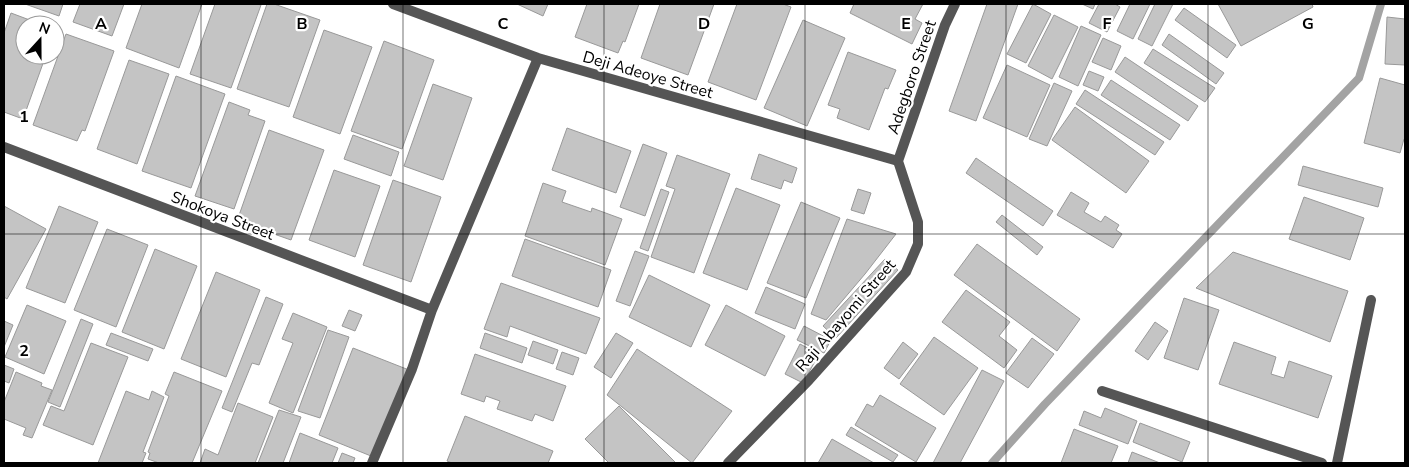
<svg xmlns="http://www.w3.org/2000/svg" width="1409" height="467" font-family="'Nunito Sans',sans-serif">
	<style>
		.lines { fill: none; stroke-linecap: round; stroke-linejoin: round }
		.stream { stroke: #a3a3a3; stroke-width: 8 }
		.building { fill: #c4c4c4; stroke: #999 }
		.minor { stroke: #555; stroke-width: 10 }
		.tertiary { stroke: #555; stroke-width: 10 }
		.grid { fill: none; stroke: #000; stroke-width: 1; stroke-opacity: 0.55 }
		.labels { text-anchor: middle; stroke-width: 4.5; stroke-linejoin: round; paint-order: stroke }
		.street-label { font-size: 16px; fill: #000; stroke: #fff }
		.grid-label { font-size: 16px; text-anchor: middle; font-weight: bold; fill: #000; stroke: #fff; stroke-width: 4.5; stroke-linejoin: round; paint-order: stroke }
	</style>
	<rect width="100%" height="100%" fill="#fff"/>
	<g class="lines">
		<path class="stream" d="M 992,463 L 1045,404 L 1359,78 L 1381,4"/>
	</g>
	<path class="building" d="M 25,4 L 63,4 L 59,16 Z
		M 80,4 L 124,4 L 112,36 L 73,22 Z
		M 142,4 L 202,4 L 179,68 L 126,48 Z
		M 215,4 L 257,4 L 261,5 L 231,88 L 190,74 Z
		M 267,4 L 274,4 L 320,20 L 289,107 L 237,89 Z
		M 517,4 L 548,4 L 543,16 Z
		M 587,4 L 639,4 L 625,42 L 623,41 L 618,53 L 575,37 Z
		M 660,4 L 714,4 L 688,75 L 641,58 Z
		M 737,4 L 783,4 L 791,7 L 756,100 L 708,82 Z
		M 854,4 L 923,4 L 915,19 L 922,23 L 912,44 L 850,13 Z
		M 987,4 L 1018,4 L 976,121 L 949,111 Z
		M 1033,4 L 1051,14 L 1026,63 L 1007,54 Z
		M 1082,4 L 1095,4 L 1093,9 Z
		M 1099,4 L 1115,4 L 1120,7 L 1107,32 L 1089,23 Z
		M 1130,4 L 1150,4 L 1133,39 L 1117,31 Z
		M 1155,4 L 1173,4 L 1152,46 L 1138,39 Z
		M 1218,4 L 1312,4 L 1313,7 L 1241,46 Z
		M 1184,8 L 1236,45 L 1227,58 L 1175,20 Z
		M 11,13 L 43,25 L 25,25 L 25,55 L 46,55 L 23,119 L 4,112 L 4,33 Z
		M 1054,15 L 1078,27 L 1052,79 L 1028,66 Z
		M 1387,17 L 1405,19 L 1405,65 L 1385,64 Z
		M 803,20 L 845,38 L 807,126 L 764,108 Z
		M 1081,26 L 1101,35 L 1078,86 L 1059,77 Z
		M 324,30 L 372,47 L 340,134 L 293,117 Z
		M 66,34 L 114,51 L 85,131 L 82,130 L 77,141 L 33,125 Z
		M 1169,34 L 1224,73 L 1216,84 L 1162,45 Z
		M 1103,38 L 1121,46 L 1111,70 L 1092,62 Z
		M 384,41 L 434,60 L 402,149 L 351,131 Z
		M 1153,49 L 1215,88 L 1205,102 L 1144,63 Z
		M 848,52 L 896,70 L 888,89 L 885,88 L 869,130 L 837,118 L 840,109 L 828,105 Z
		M 1125,57 L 1198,106 L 1188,121 L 1115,72 Z
		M 129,60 L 169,74 L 137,164 L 97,149 Z
		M 1007,65 L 1050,85 L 1027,137 L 983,118 Z
		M 1089,71 L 1104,77 L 1098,91 L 1083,85 Z
		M 176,76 L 225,94 L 191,188 L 142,171 Z
		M 1380,78 L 1405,85 L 1405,140 L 1404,139 L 1400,153 L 1364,143 Z
		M 1111,80 L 1180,125 L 1170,140 L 1101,95 Z
		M 1054,83 L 1072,91 L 1047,146 L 1029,139 Z
		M 433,84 L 472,98 L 443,180 L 404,166 Z
		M 1085,90 L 1164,142 L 1155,155 L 1076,104 Z
		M 229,102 L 250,110 L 248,115 L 265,121 L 234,209 L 195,196 Z
		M 1075,107 L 1149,161 L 1126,193 L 1052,140 Z
		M 567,128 L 631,151 L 616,193 L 552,170 Z
		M 269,130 L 324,150 L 291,240 L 237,221 Z
		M 353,135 L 399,152 L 391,176 L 344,159 Z
		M 643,144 L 667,153 L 645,216 L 620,207 Z
		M 759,154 L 797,168 L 792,183 L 784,180 L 781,189 L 751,179 Z
		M 677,155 L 730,174 L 694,273 L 651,257 L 675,189 L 666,186 Z
		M 976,158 L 1053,211 L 1043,226 L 966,173 Z
		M 1303,166 L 1383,188 L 1378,207 L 1298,185 Z
		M 334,170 L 380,186 L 355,257 L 309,240 Z
		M 393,180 L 441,197 L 411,282 L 363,265 Z
		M 543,183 L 566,191 L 562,202 L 591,212 L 592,208 L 622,219 L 605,265 L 525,236 Z
		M 736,188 L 780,205 L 747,290 L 703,273 Z
		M 661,189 L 669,192 L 648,251 L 640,248 Z
		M 858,189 L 871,193 L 864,214 L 851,210 Z
		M 1071,192 L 1089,203 L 1084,212 L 1101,222 L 1105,216 L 1119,225 L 1116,230 L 1122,234 L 1113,248 L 1057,215 Z
		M 1304,197 L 1364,218 L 1350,260 L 1289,239 Z
		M 801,202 L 840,218 L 806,298 L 767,283 Z
		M 4,206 L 46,229 L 7,299 L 4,297 Z
		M 59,206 L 98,222 L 65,303 L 26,288 Z
		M 1002,215 L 1043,247 L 1037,255 L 996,222 Z
		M 847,219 L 896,234 L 865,274 L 826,320 L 811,314 Z
		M 107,229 L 148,245 L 116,327 L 74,310 Z
		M 525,239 L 611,270 L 598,307 L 512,276 Z
		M 977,244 L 1080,319 L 1057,351 L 954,275 Z
		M 155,249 L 197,266 L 164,349 L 122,332 Z
		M 635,251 L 649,256 L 630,306 L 616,301 Z
		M 1233,252 L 1348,291 L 1330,342 L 1196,288 Z
		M 885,259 L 898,270 L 836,338 L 823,326 Z
		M 216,272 L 260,290 L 226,377 L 181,359 Z
		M 649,275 L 710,305 L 691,347 L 629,317 Z
		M 501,283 L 600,318 L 586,354 L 510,326 L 507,337 L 484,329 Z
		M 766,287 L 805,304 L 795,329 L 755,313 Z
		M 966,290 L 1010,322 L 999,336 L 1017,350 L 1004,368 L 942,322 Z
		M 266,297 L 283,304 L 259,365 L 252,363 L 232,412 L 222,408 Z
		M 1184,298 L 1219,310 L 1198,370 L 1164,358 Z
		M 27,305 L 66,321 L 44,374 L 5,357 Z
		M 726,305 L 785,336 L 765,376 L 705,345 Z
		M 349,310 L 362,315 L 355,331 L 342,326 Z
		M 293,313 L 327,327 L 293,413 L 269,403 L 293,343 L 282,339 Z
		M 81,319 L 93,324 L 60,407 L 48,402 Z
		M 4,321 L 13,325 L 4,347 Z
		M 1155,322 L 1168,331 L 1148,360 L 1135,351 Z
		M 804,326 L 831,340 L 824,353 L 797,340 Z
		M 328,330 L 349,337 L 320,418 L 298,411 Z
		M 111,333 L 153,349 L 148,361 L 106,345 Z
		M 485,333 L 527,348 L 522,363 L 480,348 Z
		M 616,333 L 633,343 L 611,378 L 594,367 Z
		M 934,337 L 978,368 L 944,415 L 900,384 Z
		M 1032,338 L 1054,354 L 1028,388 L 1006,373 Z
		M 533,341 L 558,350 L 553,364 L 528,355 Z
		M 903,342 L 918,354 L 899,379 L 884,368 Z
		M 1234,342 L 1276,357 L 1271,374 L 1284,378 L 1289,361 L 1332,376 L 1318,418 L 1219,384 Z
		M 91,343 L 128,357 L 93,445 L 43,425 L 51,406 L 64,411 Z
		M 800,344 L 819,354 L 803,383 L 785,374 Z
		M 353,348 L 409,370 L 371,456 L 319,435 Z
		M 637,349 L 732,411 L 692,463 L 607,395 Z
		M 562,352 L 579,358 L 573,375 L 556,369 Z
		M 475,354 L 566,386 L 553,421 L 535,414 L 532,421 L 497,409 L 500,401 L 486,396 L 484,402 L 461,394 Z
		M 4,365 L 14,369 L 9,383 L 4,381 Z
		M 982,370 L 1004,381 L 960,463 L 933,463 Z
		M 16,372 L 42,383 L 41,386 L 52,390 L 32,438 L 23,435 L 26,428 L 4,419 L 4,402 Z
		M 174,372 L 222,391 L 192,463 L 159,463 L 148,459 L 150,453 L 148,452 L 169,396 L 165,394 Z
		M 126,391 L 149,400 L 152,391 L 164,397 L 143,452 L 146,453 L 142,463 L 98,463 Z
		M 880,395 L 936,428 L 916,462 L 855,425 L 867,404 L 873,407 Z
		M 238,403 L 273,417 L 255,463 L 200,463 L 205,449 L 218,455 Z
		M 619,406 L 676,463 L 609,463 L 585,439 Z
		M 1105,408 L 1137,421 L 1128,444 L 1079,425 L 1084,411 L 1101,418 Z
		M 279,410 L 301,417 L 283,463 L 258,463 Z
		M 465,416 L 553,451 L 548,463 L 452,463 L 447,461 Z
		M 1140,423 L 1190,442 L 1182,462 L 1133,442 Z
		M 851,427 L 898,455 L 893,462 L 846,435 Z
		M 1074,429 L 1118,446 L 1111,463 L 1061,463 Z
		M 300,433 L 338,448 L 332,463 L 289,463 Z
		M 832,439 L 874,463 L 818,463 Z
		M 1132,452 L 1160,463 L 1128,463 Z
		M 342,453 L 355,458 L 353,463 L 338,463 Z"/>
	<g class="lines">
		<path class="minor" d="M 393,4 L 538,58 L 898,161
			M 4,147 L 432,310
			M 1102,391 L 1322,463
			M 372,463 L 412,369 L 432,310 L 538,58
			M 1337,463 L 1371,300"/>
		<path class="tertiary" d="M 728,463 L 809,380 L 906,272 L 918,244 L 918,222 L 898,161 L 945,25 L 955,4"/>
	</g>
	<path class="grid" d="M 201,4 L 201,463M 403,4 L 403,463M 604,4 L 604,463M 805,4 L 805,463M 1006,4 L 1006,463M 1208,4 L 1208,463M 4,234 L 1405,234"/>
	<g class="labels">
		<g class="street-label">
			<text transform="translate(648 74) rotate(16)" y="6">Deji Adeoye Street</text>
			<text transform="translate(911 77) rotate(-71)" y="6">Adegboro Street</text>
			<text transform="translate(223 215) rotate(21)" y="6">Shokoya Street</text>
			<text transform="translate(845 315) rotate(-49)" y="6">Raji Abayomi Street</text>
		</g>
	</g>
	<g class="grid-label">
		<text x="101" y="29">A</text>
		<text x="302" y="29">B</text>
		<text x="503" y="29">C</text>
		<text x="704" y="29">D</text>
		<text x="906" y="29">E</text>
		<text x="1107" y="29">F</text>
		<text x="1308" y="29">G</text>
		<text x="24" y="122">1</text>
		<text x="24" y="356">2</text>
	</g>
	<rect width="1409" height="467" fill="none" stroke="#000000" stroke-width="10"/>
	<g transform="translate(40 40) rotate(21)"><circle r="24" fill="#ffffff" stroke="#999999"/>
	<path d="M0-4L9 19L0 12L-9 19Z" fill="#000000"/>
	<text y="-8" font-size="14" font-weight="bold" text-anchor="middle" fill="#000000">N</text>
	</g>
</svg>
